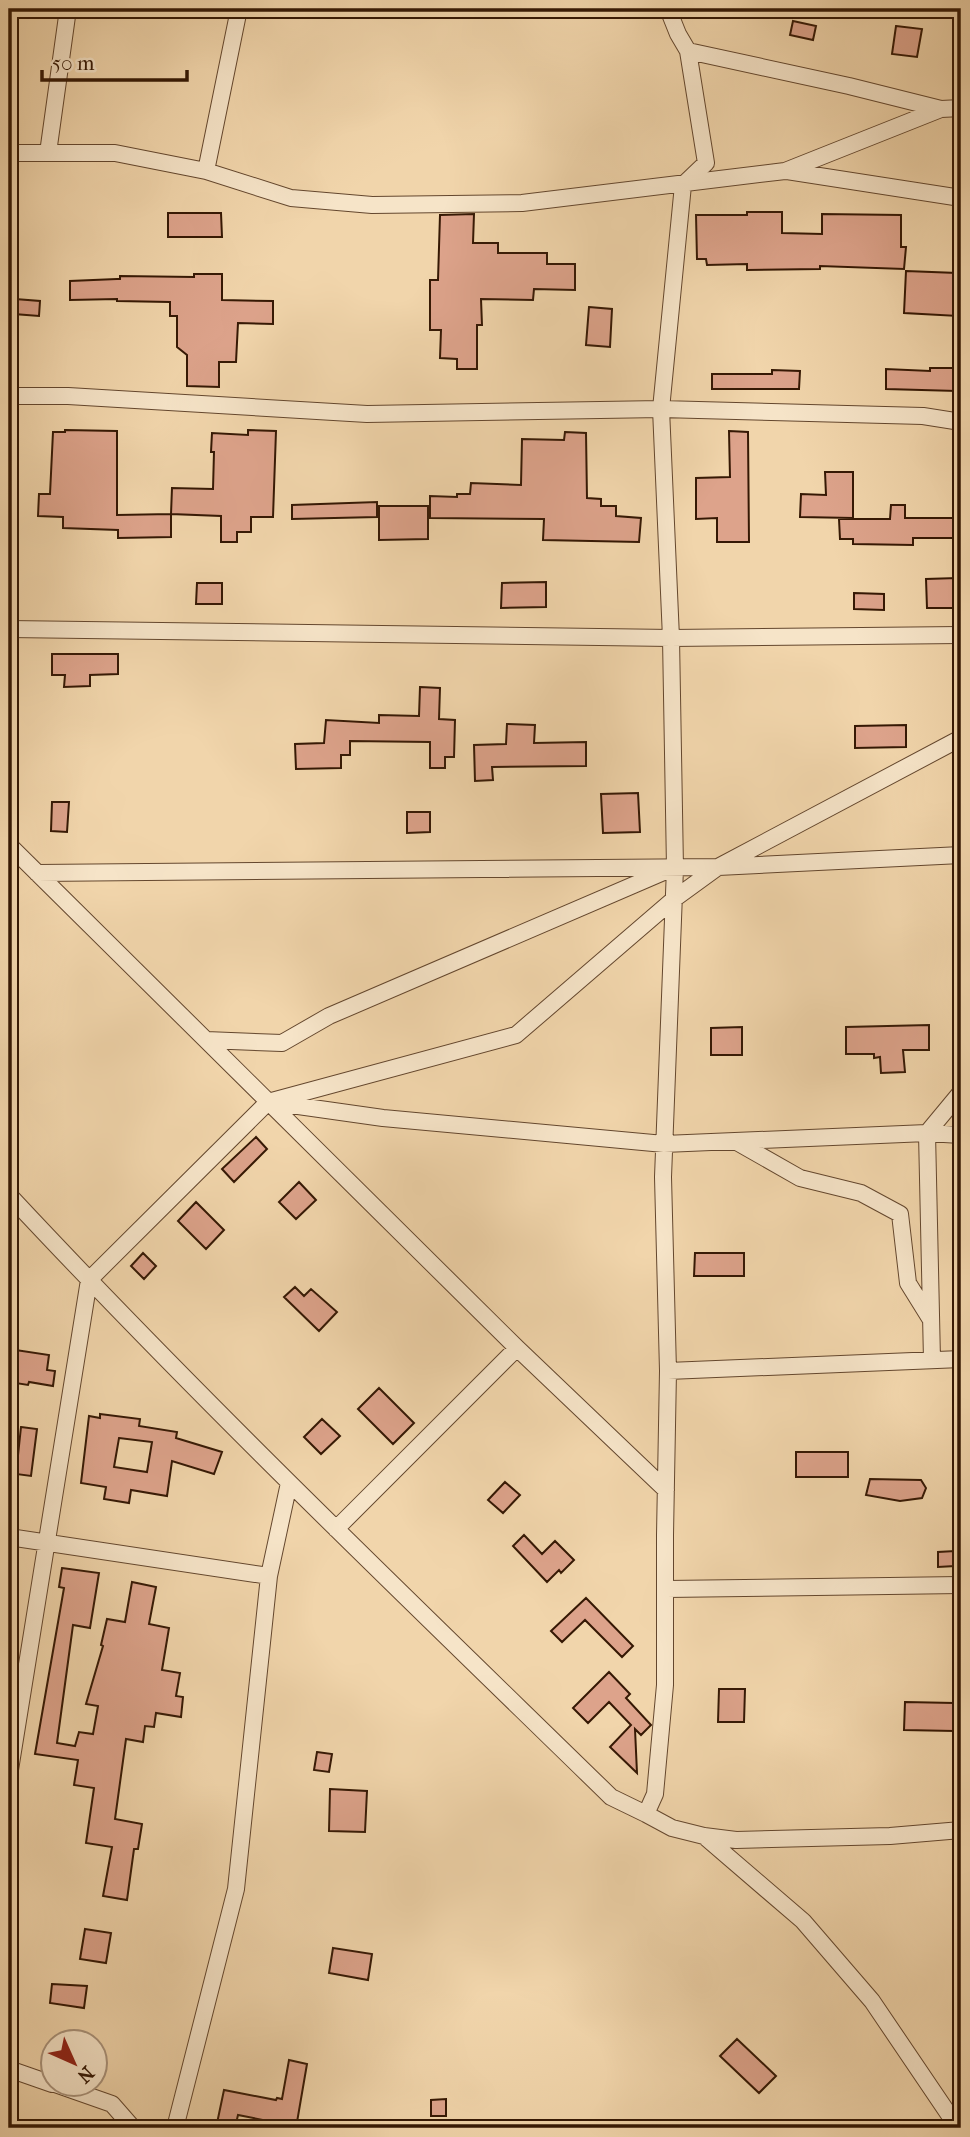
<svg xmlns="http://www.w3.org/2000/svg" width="970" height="2137" font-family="'IM FELL French Canon',serif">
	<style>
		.building { fill: #dda38b; stroke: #351804; stroke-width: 2; fill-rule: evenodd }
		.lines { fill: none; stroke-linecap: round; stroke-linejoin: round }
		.street-casing { stroke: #64472e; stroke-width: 18 }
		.street { stroke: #f6e4c8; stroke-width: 16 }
	</style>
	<rect width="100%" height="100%" fill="#f1d5ab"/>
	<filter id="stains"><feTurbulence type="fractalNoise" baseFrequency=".00286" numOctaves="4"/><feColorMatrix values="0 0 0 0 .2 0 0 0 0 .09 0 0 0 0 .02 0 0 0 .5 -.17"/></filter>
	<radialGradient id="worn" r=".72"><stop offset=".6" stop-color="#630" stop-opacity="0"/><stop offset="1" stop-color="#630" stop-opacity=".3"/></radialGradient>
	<path class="building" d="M 793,21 L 816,26 L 813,40 L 790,35 Z
		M 896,26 L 922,29 L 917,57 L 892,54 Z
		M 747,212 L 782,212 L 782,233 L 822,234 L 822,214 L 901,215 L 901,247 L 906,247 L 904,269 L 820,266 L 820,269 L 747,270 L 747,264 L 707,265 L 706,259 L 697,259 L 696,215 L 747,215 Z
		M 168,213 L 221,213 L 222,237 L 168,237 Z
		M 474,214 L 473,243 L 498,243 L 498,253 L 547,253 L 547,264 L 575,264 L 575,290 L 534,289 L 533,300 L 481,299 L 482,325 L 477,325 L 477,369 L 457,369 L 457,359 L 440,358 L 441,330 L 430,330 L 430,280 L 438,280 L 440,215 Z
		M 906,271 L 957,273 L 958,316 L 904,313 Z
		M 194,274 L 222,274 L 222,300 L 273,301 L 273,324 L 238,323 L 236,362 L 219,362 L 219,387 L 187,386 L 187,355 L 177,347 L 177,316 L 170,316 L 170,302 L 117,301 L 117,299 L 70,300 L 70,281 L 117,279 L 120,279 L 120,276 L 194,277 Z
		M 15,299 L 40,301 L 39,316 L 14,314 Z
		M 589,307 L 612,309 L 610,347 L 586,345 Z
		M 930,368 L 958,368 L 957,391 L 886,389 L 886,369 L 930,371 Z
		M 772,370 L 800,371 L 799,389 L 712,389 L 712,374 L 772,374 Z
		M 65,430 L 117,431 L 117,515 L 171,514 L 171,537 L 118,538 L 118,530 L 63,528 L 63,517 L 38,516 L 39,494 L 50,494 L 53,432 L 65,432 Z
		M 248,430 L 276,431 L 273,517 L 251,517 L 251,532 L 237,532 L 237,542 L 221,542 L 221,516 L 171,514 L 172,488 L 213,489 L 214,452 L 211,452 L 212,433 L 248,435 Z
		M 729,431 L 748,432 L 749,542 L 717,542 L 717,518 L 696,519 L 696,478 L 730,477 Z
		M 565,432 L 586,433 L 587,498 L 601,499 L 601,506 L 616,506 L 616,516 L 641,518 L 639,542 L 543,540 L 544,519 L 430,518 L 430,496 L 457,497 L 457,494 L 470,494 L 471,483 L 521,485 L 522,439 L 564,440 Z
		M 825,472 L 853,472 L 853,518 L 800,517 L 801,494 L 826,495 Z
		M 377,502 L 377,517 L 292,519 L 292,505 Z
		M 891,505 L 905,505 L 905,518 L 958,518 L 958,522 L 961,522 L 961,538 L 913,538 L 913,545 L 853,544 L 853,539 L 840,539 L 839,519 L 890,519 Z
		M 379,506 L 428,506 L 428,539 L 379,540 Z
		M 957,578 L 957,608 L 927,608 L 926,579 Z
		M 546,582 L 546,607 L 501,608 L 502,583 Z
		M 197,583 L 222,583 L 222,604 L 196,604 Z
		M 854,593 L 884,594 L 884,610 L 854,609 Z
		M 52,654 L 118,654 L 118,674 L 90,675 L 90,686 L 64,687 L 65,675 L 52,675 Z
		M 420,687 L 440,688 L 439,719 L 455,720 L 454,757 L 445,757 L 445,768 L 430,768 L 430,742 L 350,741 L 350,755 L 341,755 L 341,768 L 296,769 L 295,744 L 324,743 L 326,720 L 379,723 L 379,715 L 419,716 Z
		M 507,724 L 535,725 L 534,743 L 586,742 L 586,766 L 492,767 L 493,780 L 475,781 L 474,745 L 506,744 Z
		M 906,725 L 906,747 L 855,748 L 855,726 Z
		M 638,793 L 640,832 L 603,833 L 601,794 Z
		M 52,802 L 69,802 L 67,832 L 51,831 Z
		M 407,812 L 430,812 L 430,832 L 407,833 Z
		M 929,1025 L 929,1050 L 903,1050 L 905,1072 L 881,1073 L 880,1057 L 874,1058 L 874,1054 L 846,1054 L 846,1027 Z
		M 742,1027 L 742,1055 L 711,1055 L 711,1028 Z
		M 256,1137 L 267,1149 L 234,1182 L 222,1169 Z
		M 299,1182 L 316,1200 L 296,1219 L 279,1202 Z
		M 196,1202 L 224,1230 L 206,1249 L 178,1221 Z
		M 143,1253 L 156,1266 L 144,1279 L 131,1266 Z
		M 695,1253 L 744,1253 L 744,1276 L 694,1276 Z
		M 295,1287 L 304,1296 L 311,1289 L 337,1312 L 319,1331 L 284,1297 Z
		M 9,1349 L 49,1355 L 47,1370 L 55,1371 L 53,1386 L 29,1382 L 28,1385 L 9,1382 Z
		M 379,1388 L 414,1423 L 393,1444 L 358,1409 Z
		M 100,1414 L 140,1419 L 139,1426 L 177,1432 L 176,1438 L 222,1452 L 214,1474 L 172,1461 L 167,1496 L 131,1490 L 129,1503 L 104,1499 L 106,1487 L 81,1483 L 89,1416 L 100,1418 ZM 119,1438 L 152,1442 L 147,1472 L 114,1467 Z
		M 322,1419 L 340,1436 L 321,1454 L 304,1437 Z
		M 21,1427 L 37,1429 L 31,1476 L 16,1474 Z
		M 796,1452 L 848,1452 L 848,1477 L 796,1477 Z
		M 870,1479 L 921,1480 L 926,1488 L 922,1498 L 900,1501 L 866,1495 Z
		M 505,1482 L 520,1495 L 503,1513 L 488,1500 Z
		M 524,1535 L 542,1554 L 555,1541 L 574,1560 L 561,1573 L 559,1570 L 547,1582 L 513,1546 Z
		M 955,1551 L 955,1566 L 938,1567 L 938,1552 Z
		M 62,1568 L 99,1573 L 90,1628 L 73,1625 L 57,1743 L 75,1746 L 79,1732 L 93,1734 L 98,1706 L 86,1704 L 103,1646 L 101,1645 L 107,1619 L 125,1622 L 132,1582 L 156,1587 L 149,1624 L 169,1628 L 162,1670 L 180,1673 L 176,1696 L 183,1697 L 181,1717 L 156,1713 L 154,1727 L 145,1726 L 143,1742 L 126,1739 L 115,1819 L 142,1824 L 138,1849 L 134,1849 L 127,1900 L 103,1896 L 112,1847 L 86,1843 L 94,1788 L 74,1785 L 78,1760 L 35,1754 L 64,1588 L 59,1587 Z
		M 586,1598 L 633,1646 L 622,1657 L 585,1620 L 562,1642 L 551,1631 Z
		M 609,1672 L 630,1694 L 626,1698 L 651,1725 L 641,1735 L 635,1729 L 637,1773 L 610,1747 L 631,1725 L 609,1702 L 588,1723 L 573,1708 Z
		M 719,1689 L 745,1689 L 744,1722 L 718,1722 Z
		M 905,1702 L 954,1703 L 954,1731 L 904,1730 Z
		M 317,1752 L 332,1754 L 329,1772 L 314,1770 Z
		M 330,1789 L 367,1791 L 365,1832 L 329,1831 Z
		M 85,1929 L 111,1933 L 106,1963 L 80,1959 Z
		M 333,1948 L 372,1954 L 368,1980 L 329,1973 Z
		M 52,1984 L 87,1986 L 84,2008 L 50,2003 Z
		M 737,2039 L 776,2076 L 759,2093 L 720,2056 Z
		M 289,2060 L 307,2064 L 296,2128 L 267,2128 L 268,2121 L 238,2115 L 235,2128 L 216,2128 L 224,2090 L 276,2100 L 277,2098 L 282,2099 Z
		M 446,2099 L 446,2116 L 431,2116 L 431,2100 Z"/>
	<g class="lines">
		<defs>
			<path id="street" d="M 688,51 L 849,86 L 941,109 L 961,108
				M 9,153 L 115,153 L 206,171 L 291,198 L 372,205 L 522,203 L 785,171 L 941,109
				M 48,153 L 68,9
				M 206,171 L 239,9
				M 787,171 L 961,198
				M 9,396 L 68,396 L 367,414 L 661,409 L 923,416 L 961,422
				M 9,629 L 671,638 L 961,635
				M 9,845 L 517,1348 L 666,1490
				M 37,873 L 718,867 L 961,855
				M 206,1040 L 282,1043 L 329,1016 L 666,871
				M 277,1103 L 383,1118 L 664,1144 L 927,1133 L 961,1135
				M 735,1141 L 800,1178 L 861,1193 L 900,1214 L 908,1283 L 931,1320
				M 9,1195 C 202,1402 408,1599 611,1797 L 646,1814 L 655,1794 L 665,1685 L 665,1535 L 668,1371 L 663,1177 L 675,868 L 671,638 L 661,409 L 683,185 L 706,163 L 688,51 L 678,34 L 668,9
				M 932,1360 L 927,1133 L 961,1092
				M 668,1371 L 961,1359
				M 336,1529 L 517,1348
				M 9,1537 L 269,1576
				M 666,1589 L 961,1585
				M 9,1776 L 89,1280 L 268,1102 L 516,1035 L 674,899 L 718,867 L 961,738
				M 646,1814 L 672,1828 L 704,1836 L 736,1840 L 890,1836 L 961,1830
				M 704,1836 L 803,1921 L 872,2001 L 958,2128
				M 9,2069 L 52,2084
				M 55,2084 L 112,2104 L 133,2128
				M 175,2128 L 236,1889 L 269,1576 L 289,1483"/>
		</defs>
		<use href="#street" class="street-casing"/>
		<use href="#street" class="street"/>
	</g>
	<rect width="970" height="2137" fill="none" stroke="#f1d5ab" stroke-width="35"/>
	<rect x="10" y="10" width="949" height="2116" fill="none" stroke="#351804" stroke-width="3.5"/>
	<rect x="18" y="18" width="935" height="2102" fill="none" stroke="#351804" stroke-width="2"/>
	<g transform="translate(74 2063) rotate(135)"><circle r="33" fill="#f6e4c8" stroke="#a9927a" stroke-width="2"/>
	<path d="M0-5L12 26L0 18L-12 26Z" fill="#8f2418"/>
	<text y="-10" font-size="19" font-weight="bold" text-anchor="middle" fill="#351804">N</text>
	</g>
	<path d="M42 70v10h145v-10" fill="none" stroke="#351804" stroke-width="3.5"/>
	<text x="52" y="70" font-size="21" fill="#351804" stroke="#f6e4c8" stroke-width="5" paint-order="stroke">50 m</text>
	<rect width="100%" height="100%" filter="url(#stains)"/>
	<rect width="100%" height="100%" fill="url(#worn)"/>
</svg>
